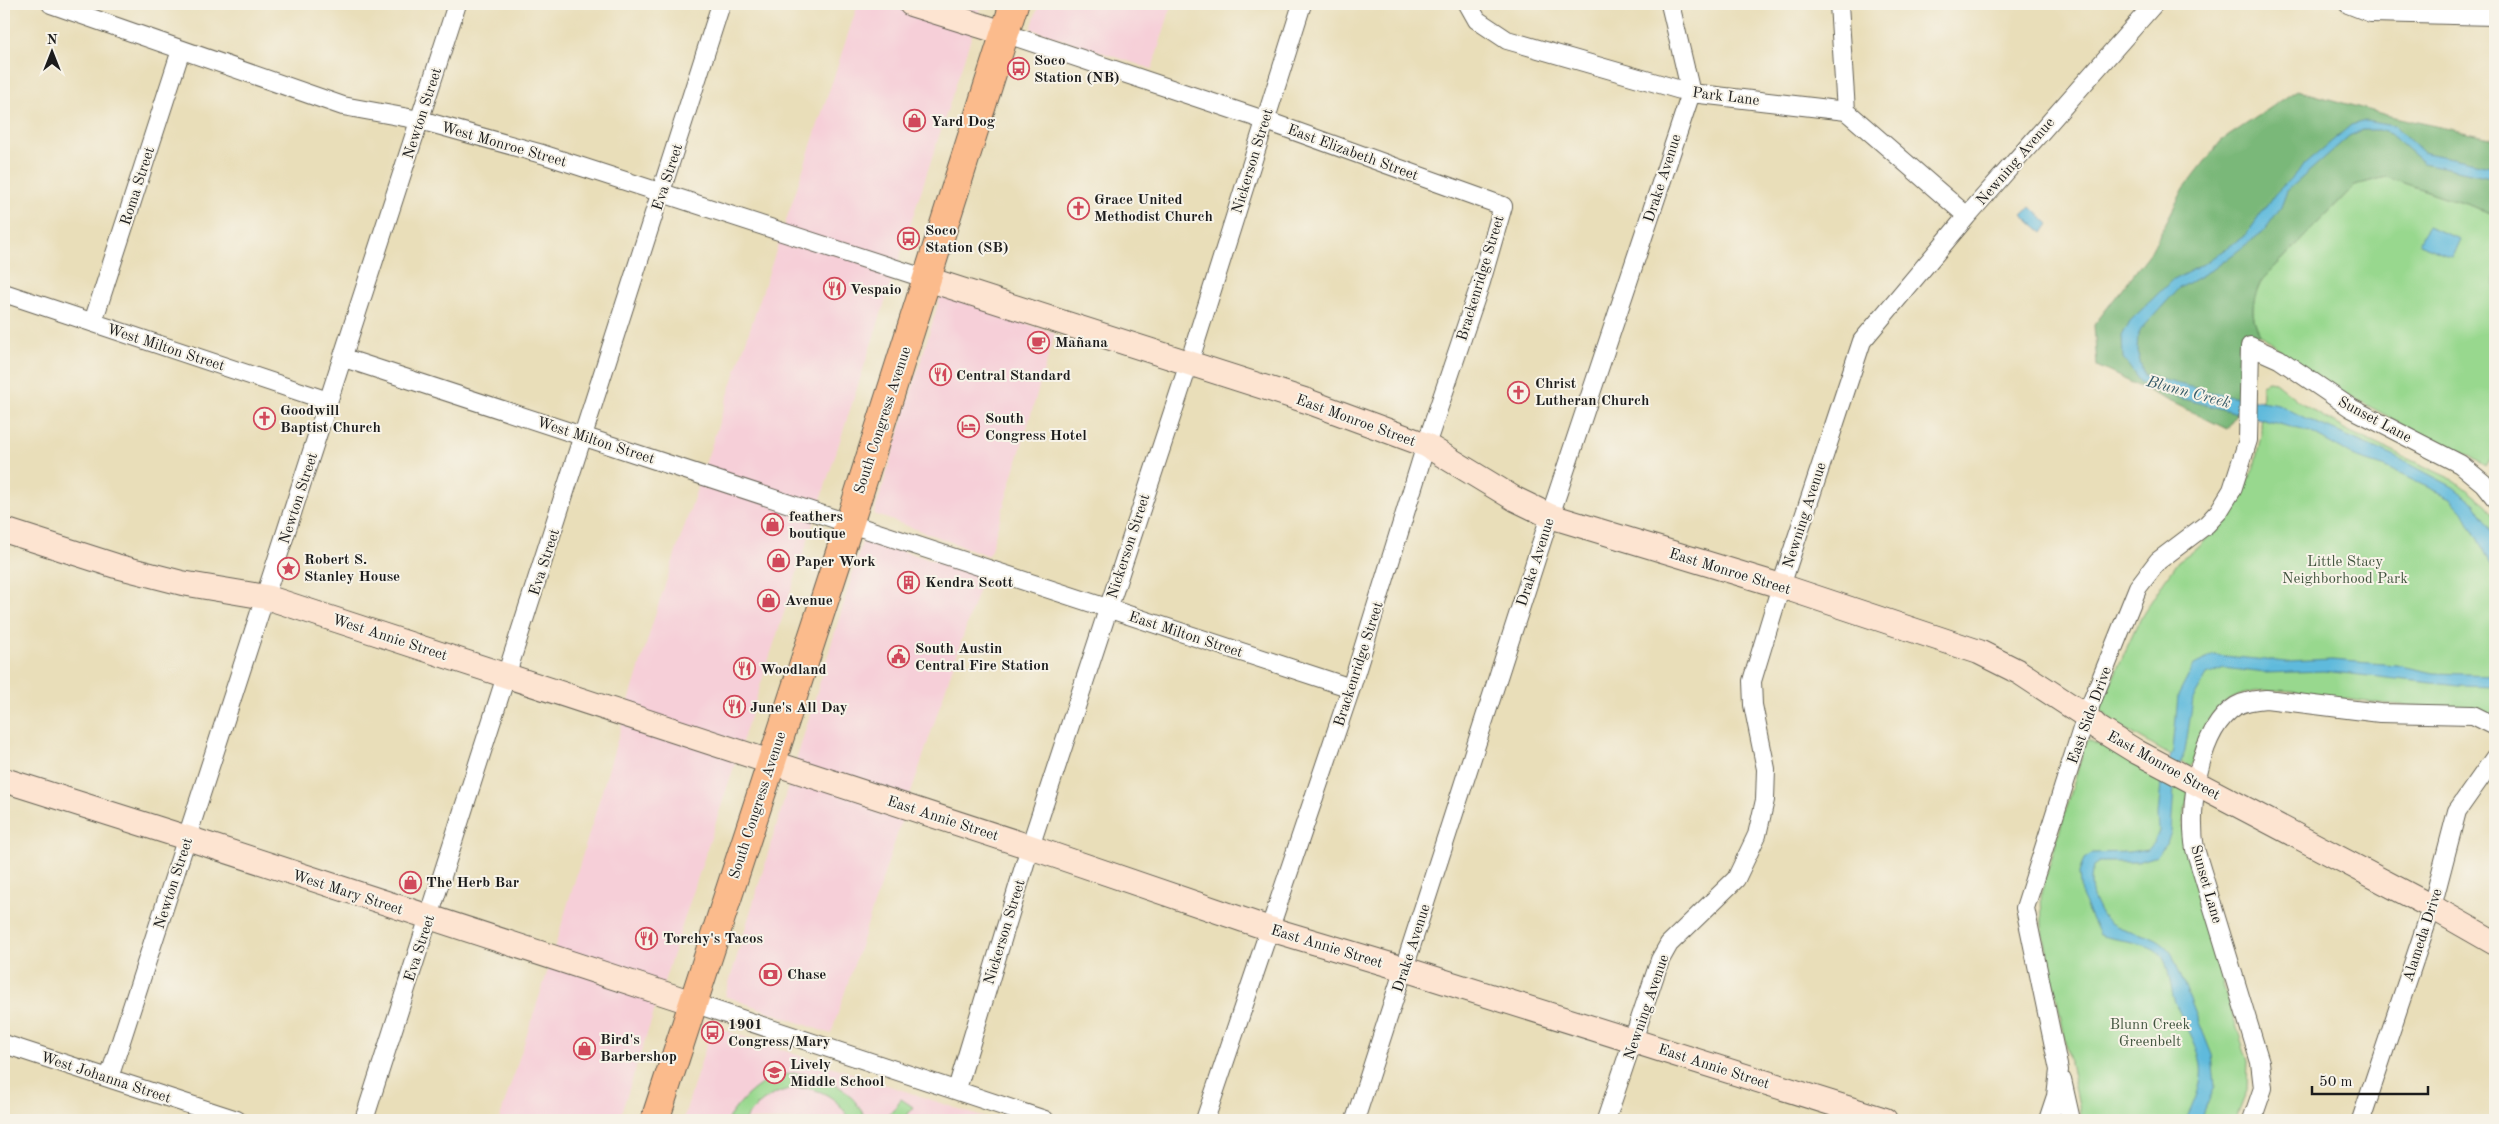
<svg xmlns="http://www.w3.org/2000/svg" width="2499" height="1124" font-family="'Old Standard TT',serif">
	<style>
		.built { fill: #f6cfd8 }
		.green { fill: #98d88e; stroke: #5a7a55 }
		.forest { fill: #7ab879; stroke: #4b6a4a }
		.water { fill: #5ebadc; stroke: #3d6b7c }
		.lines { fill: none; stroke-linecap: round; stroke-linejoin: round }
		.street-casing { stroke: #646053; stroke-width: 20 }
		.secondary-casing { stroke: #646053; stroke-width: 26 }
		.primary-casing { stroke: #646053; stroke-width: 30 }
		.street { stroke: #fff; stroke-width: 18 }
		.secondary { stroke: #fde4d1; stroke-width: 24 }
		.primary { stroke: #fbbb8c; stroke-width: 28 }
		.labels { text-anchor: middle; stroke-width: 4; stroke-linejoin: round; paint-order: stroke }
		.poi-label { font-size: 15px; font-weight: bold; fill: #1c1c1c; stroke: #f7f3e8; text-anchor: start }
		.street-label { font-size: 15px; fill: #1c1c1c; stroke: #f7f3e8 }
		.park-label { font-size: 15px; fill: #41543e; stroke: #f7f3e8 }
		.water-label { font-size: 16px; font-style: italic; fill: #365b69; stroke: #f7f3e8 }
	</style>
	<rect width="100%" height="100%" fill="#f7f3e8"/>
	<filter id="ink" filterUnits="userSpaceOnUse"><feTurbulence type="fractalNoise" baseFrequency=".02" numOctaves="2"/><feDisplacementMap in="SourceGraphic" scale="10" xChannelSelector="R" yChannelSelector="G"/><feConvolveMatrix kernelMatrix="1 2 1 2 8 2 1 2 1" color-interpolation-filters="sRGB"/></filter>
	<filter id="wash" filterUnits="userSpaceOnUse"><feTurbulence type="fractalNoise" baseFrequency=".0096" numOctaves="4" result="noise"/><feDisplacementMap in="SourceGraphic" scale="20" xChannelSelector="R" yChannelSelector="G"/><feGaussianBlur stdDeviation="1.12" result="paint"/><feColorMatrix in="noise" values="0 0 0 0 0 0 0 0 0 0 0 0 0 0 0 0 0 1.4 0 .05"/><feComposite in="paint" operator="in"/></filter>
	<g filter="url(#wash)">
		<rect width="100%" height="100%" fill="#e9deb9"/>
		<path class="built" d="M 858,4 L 982,4 L 619,1120 L 499,1120 L 546,976 L 656,612 Z
			M 1039,4 L 1172,4 L 1152,69 L 1031,29 Z
			M 941,294 L 1055,333 L 989,556 L 874,514 Z
			M 863,539 L 983,576 L 831,1034 L 725,996 Z
			M 712,1026 L 991,1120 L 683,1120 Z"/>
		<path class="green" d="M 2386,177 L 2495,214 L 2495,451 L 2486,466 L 2457,448 L 2426,437 L 2313,376 L 2260,334 C 2249,313 2252,300 2262,280 L 2355,185 Z
			M 2268,381 L 2275,382 L 2302,404 L 2346,430 L 2456,481 L 2487,506 L 2495,517 L 2495,716 C 2453,706 2410,707 2367,702 C 2295,693 2210,661 2193,764 L 2190,767 L 2113,722 L 2101,710 L 2102,702 L 2140,619 L 2164,581 L 2178,561 L 2200,546 L 2226,517 L 2243,490 L 2254,468 L 2261,435 L 2262,384 Z
			M 2087,739 L 2189,791 L 2182,827 L 2227,998 L 2248,1061 L 2247,1090 L 2235,1120 L 2082,1120 L 2042,927 L 2041,893 Z
			M 795,1073 C 828,1075 853,1090 866,1120 L 850,1120 C 826,1074 771,1081 745,1120 L 727,1120 C 745,1094 763,1077 795,1073 Z
			M 901,1099 L 913,1107 L 904,1120 L 886,1120 Z"/>
		<path class="forest" d="M 2297,90 L 2390,116 L 2495,139 L 2495,214 L 2386,177 L 2355,185 L 2262,280 C 2252,301 2249,313 2260,334 L 2240,340 L 2241,405 L 2227,429 L 2097,366 L 2094,325 L 2150,253 L 2184,188 L 2221,141 Z"/>
		<path class="water" d="M 2365,121 L 2395,126 L 2422,152 L 2495,167 L 2495,178 L 2423,163 L 2390,134 L 2379,130 L 2363,130 L 2349,136 L 2287,191 L 2281,207 L 2264,231 L 2215,268 L 2178,289 L 2150,320 L 2138,333 L 2137,351 L 2144,375 L 2210,392 L 2278,404 L 2305,418 L 2398,458 L 2453,487 L 2475,504 L 2490,528 L 2495,539 L 2495,571 L 2463,512 L 2450,498 L 2383,466 L 2355,457 L 2310,432 L 2172,396 L 2140,382 L 2123,358 L 2122,336 L 2130,321 L 2171,281 L 2200,266 L 2246,235 L 2275,194 L 2305,164 L 2351,125 Z
			M 2031,207 L 2049,224 L 2043,233 L 2022,215 Z
			M 2427,226 L 2460,239 L 2452,257 L 2419,244 Z
			M 2214,655 L 2287,662 L 2331,660 L 2397,665 L 2434,673 L 2495,675 L 2495,687 L 2459,686 L 2324,671 L 2265,673 L 2224,668 L 2207,675 L 2193,699 L 2185,751 L 2174,788 L 2171,831 L 2167,844 L 2157,856 L 2138,862 L 2099,862 L 2093,866 C 2090,879 2090,892 2096,904 C 2098,908 2101,915 2104,918 C 2123,937 2154,928 2172,954 L 2212,1055 L 2215,1085 L 2201,1120 L 2186,1120 C 2192,1106 2199,1093 2201,1077 C 2204,1050 2184,1026 2175,1002 C 2169,987 2171,963 2158,952 C 2147,942 2114,940 2099,935 L 2081,896 L 2079,873 L 2084,859 L 2093,853 L 2129,852 L 2147,849 L 2154,843 L 2159,831 L 2158,816 L 2161,782 L 2173,750 L 2178,696 L 2194,665 Z"/>
	</g>
	<g filter="url(#ink)">
		<g class="lines">
			<defs>
				<path id="street" d="M 51,4 L 343,106 L 420,120 L 542,154 L 927,279
					M 1468,4 L 1477,20 L 1507,40 L 1691,93 L 1846,111 L 1967,216
					M 1839,4 L 1846,111
					M 2348,4 L 2371,13 L 2495,16
					M 1004,33 L 1264,120 L 1503,206 L 1481,282 L 1426,445 L 1351,688 L 1205,1120
					M 4,293 L 328,401
					M 93,322 L 181,50
					M 344,358 L 1351,688
					M 693,1003 L 1045,1120
					M 4,1044 L 237,1120
					M 109,1078 L 457,4
					M 2062,1080 L 2071,1120
					M 957,1089 L 1030,847 L 1189,363 L 1302,4
					M 364,1120 L 721,4
					M 1355,1120 L 1550,516 L 1691,93 L 1670,4
					M 1606,1120 L 1660,960 L 1669,944 L 1736,879 L 1757,835 L 1765,800 L 1766,769 L 1753,705 L 1752,681 L 1781,586 L 1862,341 L 1967,216 L 2154,4
					M 2048,1120 L 2056,1096 L 2059,1070 L 2025,908 L 2086,716 L 2138,587 L 2158,561 L 2207,524 L 2219,511 L 2232,490 L 2248,440 L 2250,346 L 2279,359 L 2351,408 L 2460,464 L 2483,483 L 2495,498
					M 2252,1120 L 2263,1088 L 2260,1062 L 2195,849 C 2188,809 2198,730 2236,706 C 2245,701 2255,700 2266,699 L 2380,713 L 2473,715 L 2495,726
					M 2361,1120 L 2432,907 L 2457,811 L 2495,757"/>
				<path id="secondary" d="M 911,4 L 1004,33
					M 927,279 L 1307,401 L 1426,445 L 1515,499 L 1550,516 L 1781,586 L 1979,652 L 2019,672 L 2086,716 L 2098,728 L 2137,752 L 2432,907 L 2495,943
					M 4,530 L 116,566 L 182,583 L 266,597 L 1030,847 L 1270,929 L 1404,969 L 1885,1120
					M 4,780 L 187,838 L 693,1003"/>
				<path id="primary" d="M 655,1120 L 844,540 L 1014,4"/>
			</defs>
			<use href="#street" class="street-casing"/>
			<use href="#secondary" class="secondary-casing"/>
			<use href="#primary" class="primary-casing"/>
			<use href="#street" class="street"/>
			<use href="#secondary" class="secondary"/>
			<use href="#primary" class="primary"/>
		</g>
	</g>
	<defs>
		<symbol id="bus-ring" viewBox="-11 -11 22 22"><circle r="9.5" fill="#f7f3e8" stroke="#d1495b" stroke-width="1.5"/><path d="M-5-6H5V4H4V6H2V4H-2V6H-4V4H-5ZM-3.5-4V0h7V-4ZM-3.5 1.2v1.5H-2V1.2ZM2 1.2v1.5H3.5V1.2Z" fill="#d1495b"/></symbol>
		<symbol id="shop-ring" viewBox="-11 -11 22 22"><circle r="9.5" fill="#f7f3e8" stroke="#d1495b" stroke-width="1.5"/><path d="M-5-2.5h2.3a2.7 3.5 0 0 1 5.4 0H5L5.5 6h-11ZM-1.5-2.5h3a1.5 2.3 0 0 0-3 0Z" fill="#d1495b"/></symbol>
		<symbol id="church-ring" viewBox="-11 -11 22 22"><circle r="9.5" fill="#f7f3e8" stroke="#d1495b" stroke-width="1.5"/><path d="M-1.2-6h2.4v3.5h3.3v2.4h-3.3V6h-2.4V-.1h-3.3v-2.4h3.3Z" fill="#d1495b"/></symbol>
		<symbol id="restaurant-ring" viewBox="-11 -11 22 22"><circle r="9.5" fill="#f7f3e8" stroke="#d1495b" stroke-width="1.5"/><path d="M-5-6h1v4h1v-4h1v4h1v-4h1v5L-1.5 .5V6h-2V.5L-5-1ZM5-6V6H3V1.5H1.5Q1.5-4 5-6Z" fill="#d1495b"/></symbol>
		<symbol id="cafe-ring" viewBox="-11 -11 22 22"><circle r="9.5" fill="#f7f3e8" stroke="#d1495b" stroke-width="1.5"/><path d="M-5.5-4.5H6V0H3Q3 3.5 0 3.5H-2.5Q-5.5 3.5-5.5 0ZM3-3.2v2h1.7v-2ZM-6 4.5H4V6H-6Z" fill="#d1495b"/></symbol>
		<symbol id="hotel-ring" viewBox="-11 -11 22 22"><circle r="9.5" fill="#f7f3e8" stroke="#d1495b" stroke-width="1.5"/><path d="M-6-4.5h1.5V1H6V5H4.5V3h-9V5H-6ZM-4 0a1.8 1.8 0 1 1 3.6 0ZM.5 0V-2.5h3Q6-2.5 6 0Z" fill="#d1495b"/></symbol>
		<symbol id="sight-ring" viewBox="-11 -11 22 22"><circle r="9.5" fill="#f7f3e8" stroke="#d1495b" stroke-width="1.5"/><path d="M0-6L1.8-2.2L6-1.7L2.9 1.2L3.7 5.4L0 3.3L-3.7 5.4L-2.9 1.2L-6-1.7L-1.8-2.2Z" fill="#d1495b"/></symbol>
		<symbol id="building-ring" viewBox="-11 -11 22 22"><circle r="9.5" fill="#f7f3e8" stroke="#d1495b" stroke-width="1.5"/><path d="M-4-6H4V6H1V3H-1V6H-4ZM-2.5-4.3h1.7v1.8h-1.7ZM.8-4.3h1.7v1.8H.8ZM-2.5-1h1.7V.8h-1.7ZM.8-1h1.7V.8H.8Z" fill="#d1495b"/></symbol>
		<symbol id="civic-ring" viewBox="-11 -11 22 22"><circle r="9.5" fill="#f7f3e8" stroke="#d1495b" stroke-width="1.5"/><path d="M-.6-6.5H3V-4.5H.6V-3L4-1V1h2V6H-6V1h2V-1L-.6-3ZM-1.2 2.5V6h2.4V2.5Z" fill="#d1495b"/></symbol>
		<symbol id="bank-ring" viewBox="-11 -11 22 22"><circle r="9.5" fill="#f7f3e8" stroke="#d1495b" stroke-width="1.5"/><path d="M-6-4H6V4H-6ZM0-2.3a2.3 2.3 0 1 0 0 4.6a2.3 2.3 0 1 0 0-4.6Z" fill="#d1495b"/></symbol>
		<symbol id="school-ring" viewBox="-11 -11 22 22"><circle r="9.5" fill="#f7f3e8" stroke="#d1495b" stroke-width="1.5"/><path d="M0-5L7-2L0 1L-7-2ZM-4 1L0 2.5L4 1V4Q0 6-4 4Z" fill="#d1495b"/></symbol>
	</defs>
	<g fill-rule="evenodd">
		<use href="#bus-ring" x="1006" y="56" width="25" height="25"/>
		<use href="#shop-ring" x="902" y="108" width="25" height="25"/>
		<use href="#church-ring" x="1066" y="196" width="25" height="25"/>
		<use href="#bus-ring" x="896" y="226" width="25" height="25"/>
		<use href="#restaurant-ring" x="822" y="276" width="25" height="25"/>
		<use href="#cafe-ring" x="1026" y="330" width="25" height="25"/>
		<use href="#restaurant-ring" x="928" y="362" width="25" height="25"/>
		<use href="#church-ring" x="1506" y="380" width="25" height="25"/>
		<use href="#church-ring" x="252" y="406" width="25" height="25"/>
		<use href="#hotel-ring" x="956" y="414" width="25" height="25"/>
		<use href="#shop-ring" x="760" y="512" width="25" height="25"/>
		<use href="#shop-ring" x="766" y="548" width="25" height="25"/>
		<use href="#sight-ring" x="276" y="556" width="25" height="25"/>
		<use href="#building-ring" x="896" y="570" width="25" height="25"/>
		<use href="#shop-ring" x="756" y="588" width="25" height="25"/>
		<use href="#civic-ring" x="886" y="644" width="25" height="25"/>
		<use href="#restaurant-ring" x="732" y="656" width="25" height="25"/>
		<use href="#restaurant-ring" x="722" y="694" width="25" height="25"/>
		<use href="#shop-ring" x="398" y="870" width="25" height="25"/>
		<use href="#restaurant-ring" x="634" y="926" width="25" height="25"/>
		<use href="#bank-ring" x="758" y="962" width="25" height="25"/>
		<use href="#bus-ring" x="700" y="1020" width="25" height="25"/>
		<use href="#shop-ring" x="572" y="1036" width="25" height="25"/>
		<use href="#school-ring" x="762" y="1060" width="25" height="25"/>
	</g>
	<g class="labels">
		<g class="poi-label">
			<text x="1034" y="65">Soco<tspan x="1034" dy="17">Station (NB)</tspan></text>
			<text x="931" y="126">Yard Dog</text>
			<text x="1094" y="204">Grace United<tspan x="1094" dy="17">Methodist Church</tspan></text>
			<text x="925" y="235">Soco<tspan x="925" dy="17">Station (SB)</tspan></text>
			<text x="850" y="294">Vespaio</text>
			<text x="1055" y="347">Mañana</text>
			<text x="956" y="380">Central Standard</text>
			<text x="1535" y="388">Christ<tspan x="1535" dy="17">Lutheran Church</tspan></text>
			<text x="280" y="415">Goodwill<tspan x="280" dy="17">Baptist Church</tspan></text>
			<text x="985" y="423">South<tspan x="985" dy="17">Congress Hotel</tspan></text>
			<text x="789" y="521">feathers<tspan x="789" dy="17">boutique</tspan></text>
			<text x="304" y="564">Robert S.<tspan x="304" dy="17">Stanley House</tspan></text>
			<text x="795" y="566">Paper Work</text>
			<text x="925" y="587">Kendra Scott</text>
			<text x="785" y="605">Avenue</text>
			<text x="915" y="653">South Austin<tspan x="915" dy="17">Central Fire Station</tspan></text>
			<text x="760" y="674">Woodland</text>
			<text x="750" y="712">June's All Day</text>
			<text x="426" y="887">The Herb Bar</text>
			<text x="663" y="943">Torchy's Tacos</text>
			<text x="787" y="979">Chase</text>
			<text x="728" y="1029">1901<tspan x="728" dy="17">Congress/Mary</tspan></text>
			<text x="600" y="1044">Bird's<tspan x="600" dy="17">Barbershop</tspan></text>
			<text x="790" y="1069">Lively<tspan x="790" dy="17">Middle School</tspan></text>
		</g>
		<g class="street-label">
			<text transform="translate(1726 96) rotate(7)" y="5">Park Lane</text>
			<text transform="translate(422 113) rotate(-72)" y="5">Newton Street</text>
			<text transform="translate(504 144) rotate(16)" y="5">West Monroe Street</text>
			<text transform="translate(1353 152) rotate(20)" y="5">East Elizabeth Street</text>
			<text transform="translate(1252 161) rotate(-73)" y="5">Nickerson Street</text>
			<text transform="translate(2015 161) rotate(-49)" y="5">Newning Avenue</text>
			<text transform="translate(667 177) rotate(-72)" y="5">Eva Street</text>
			<text transform="translate(1662 178) rotate(-72)" y="5">Drake Avenue</text>
			<text transform="translate(137 186) rotate(-72)" y="5">Roma Street</text>
			<text transform="translate(1480 278) rotate(-73)" y="5">Brackenridge Street</text>
			<text transform="translate(166 347) rotate(18)" y="5">West Milton Street</text>
			<text transform="translate(2375 419) rotate(28)" y="5">Sunset Lane</text>
			<text transform="translate(882 420) rotate(-72)" y="5">South Congress Avenue</text>
			<text transform="translate(1356 420) rotate(20)" y="5">East Monroe Street</text>
			<text transform="translate(596 440) rotate(18)" y="5">West Milton Street</text>
			<text transform="translate(298 498) rotate(-72)" y="5">Newton Street</text>
			<text transform="translate(1804 515) rotate(-72)" y="5">Newning Avenue</text>
			<text transform="translate(1128 546) rotate(-72)" y="5">Nickerson Street</text>
			<text transform="translate(544 562) rotate(-72)" y="5">Eva Street</text>
			<text transform="translate(1535 562) rotate(-72)" y="5">Drake Avenue</text>
			<text transform="translate(1730 571) rotate(17)" y="5">East Monroe Street</text>
			<text transform="translate(1186 634) rotate(18)" y="5">East Milton Street</text>
			<text transform="translate(390 637) rotate(18)" y="5">West Annie Street</text>
			<text transform="translate(1358 664) rotate(-72)" y="5">Brackenridge Street</text>
			<text transform="translate(2089 715) rotate(-70)" y="5">East Side Drive</text>
			<text transform="translate(2164 765) rotate(29)" y="5">East Monroe Street</text>
			<text transform="translate(757 805) rotate(-72)" y="5">South Congress Avenue</text>
			<text transform="translate(943 818) rotate(18)" y="5">East Annie Street</text>
			<text transform="translate(173 883) rotate(-72)" y="5">Newton Street</text>
			<text transform="translate(2207 884) rotate(74)" y="5">Sunset Lane</text>
			<text transform="translate(348 892) rotate(18)" y="5">West Mary Street</text>
			<text transform="translate(1004 932) rotate(-73)" y="5">Nickerson Street</text>
			<text transform="translate(2422 935) rotate(-72)" y="5">Alameda Drive</text>
			<text transform="translate(1327 946) rotate(17)" y="5">East Annie Street</text>
			<text transform="translate(419 948) rotate(-72)" y="5">Eva Street</text>
			<text transform="translate(1411 948) rotate(-72)" y="5">Drake Avenue</text>
			<text transform="translate(1646 1007) rotate(-71)" y="5">Newning Avenue</text>
			<text transform="translate(1714 1066) rotate(18)" y="5">East Annie Street</text>
			<text transform="translate(106 1077) rotate(18)" y="5">West Johanna Street</text>
		</g>
		<g class="park-label">
			<text x="2345" y="566">Little Stacy<tspan x="2345" dy="17">Neighborhood Park</tspan></text>
			<text x="2150" y="1029">Blunn Creek<tspan x="2150" dy="17">Greenbelt</tspan></text>
		</g>
		<g class="water-label">
			<text transform="translate(2189 391) rotate(15)" y="6">Blunn Creek</text>
		</g>
	</g>
	<rect width="2499" height="1124" fill="none" stroke="#f7f3e8" stroke-width="20"/>
	<g transform="translate(52 52)" stroke="#f7f3e8" stroke-width="4" paint-order="stroke">
	<path d="M0-4L9 19L0 12L-9 19Z" fill="#1c1c1c"/>
	<text y="-8" font-size="14" font-weight="bold" text-anchor="middle" fill="#1c1c1c">N</text>
	</g>
	<path d="M2312 1086v8h116v-8" fill="none" stroke="#1c1c1c" stroke-width="2.5"/>
	<text x="2319" y="1086" font-size="15" fill="#1c1c1c" stroke="#f7f3e8" stroke-width="4" paint-order="stroke">50 m</text>
</svg>
